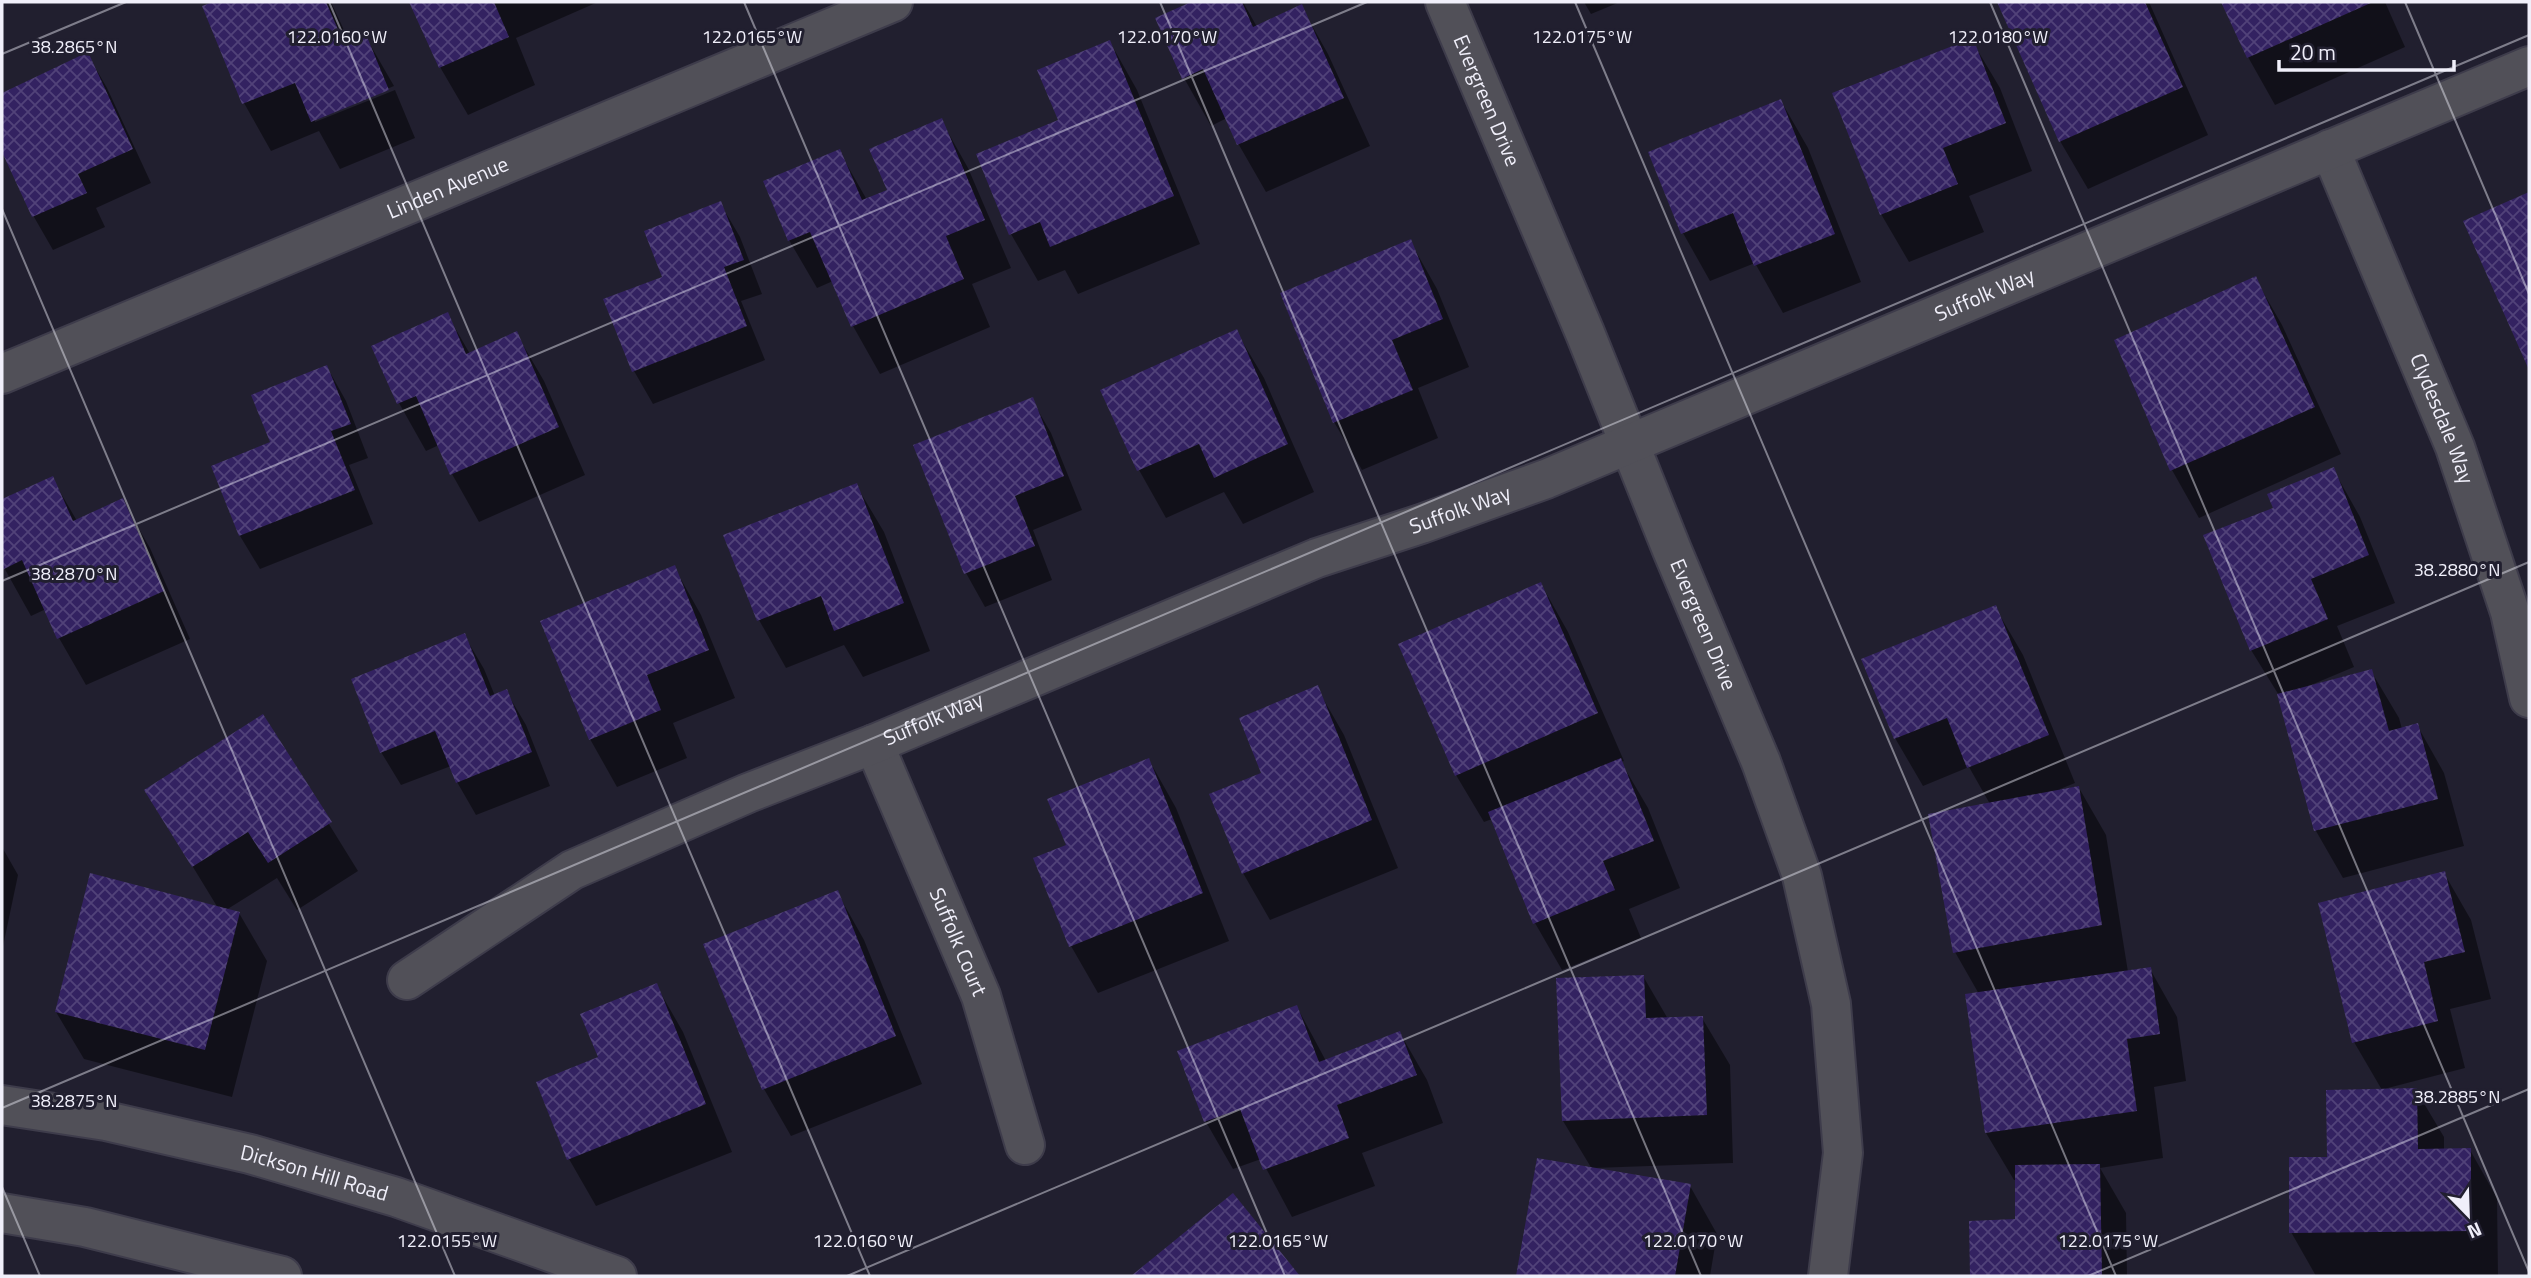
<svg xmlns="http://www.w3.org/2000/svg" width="2531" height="1278" font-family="'Titillium Web',sans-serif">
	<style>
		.shadow { fill: #0007 }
		.building { fill: url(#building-cross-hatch) }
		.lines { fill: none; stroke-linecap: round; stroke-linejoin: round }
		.minor-casing { stroke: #3e3c4b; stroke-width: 42 }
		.tertiary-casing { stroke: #3e3c4b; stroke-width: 42 }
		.minor { stroke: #515058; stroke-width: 38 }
		.tertiary { stroke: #515058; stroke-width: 38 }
		.ticks { fill: none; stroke: #f0effa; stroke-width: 2; stroke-opacity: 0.45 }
		.labels { text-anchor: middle; stroke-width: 6; stroke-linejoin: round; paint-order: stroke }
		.street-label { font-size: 21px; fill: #f0effa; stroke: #211f2f }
		.ticks-label { font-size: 18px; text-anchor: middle; fill: #f0effa; stroke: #211f2f; stroke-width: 6; stroke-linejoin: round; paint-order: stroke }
	</style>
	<defs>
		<pattern id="building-cross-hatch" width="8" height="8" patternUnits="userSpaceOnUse" patternTransform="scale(1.75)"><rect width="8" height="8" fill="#332261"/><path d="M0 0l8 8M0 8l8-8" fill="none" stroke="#514279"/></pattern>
	</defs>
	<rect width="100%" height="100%" fill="#211f2f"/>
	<path class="shadow" d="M 217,2 L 331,2 L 349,41 L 364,34 L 394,86 L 315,119 L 315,122 L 395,90 L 415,138 L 340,169 L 319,131 L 271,151 L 244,103 L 204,7 Z
		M 411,2 L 598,2 L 516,38 L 535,85 L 468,115 L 440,67 Z
		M 1195,2 L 1243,2 L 1257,27 L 1301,6 L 1328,54 L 1370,146 L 1266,192 L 1239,145 L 1227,118 L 1211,126 L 1184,78 L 1157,19 Z
		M 1584,2 L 1620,2 L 1591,14 Z
		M 2002,2 L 2149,2 L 2208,135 L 2088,189 L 2060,141 L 1999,3 Z
		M 2223,2 L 2385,2 L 2405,47 L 2275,105 L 2248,57 Z
		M 1972,41 L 2000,88 L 2032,171 L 1969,196 L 1984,232 L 1909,262 L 1881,214 Z
		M 1110,42 L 1137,90 L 1200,244 L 1078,294 L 1065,270 L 1038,281 L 1011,234 L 1060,121 Z
		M 88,55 L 107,88 L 151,183 L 96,208 L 105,227 L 53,250 L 34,217 L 2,147 L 2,94 Z
		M 1781,101 L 1808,148 L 1861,282 L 1783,313 L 1755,263 L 1710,281 L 1683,233 Z
		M 941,120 L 968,168 L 1011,268 L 972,284 L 990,327 L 880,374 L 853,326 L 833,281 L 817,288 L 789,240 L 765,182 L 839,151 L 867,200 L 889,191 Z
		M 2529,193 L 2529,366 L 2465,222 Z
		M 720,203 L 740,237 L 762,294 L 741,301 L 765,360 L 653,404 L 634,371 L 664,278 Z
		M 1410,241 L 1437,289 L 1469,367 L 1418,388 L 1438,438 L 1362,470 L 1334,422 Z
		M 2255,278 L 2282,325 L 2341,454 L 2199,518 L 2172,470 Z
		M 447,314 L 470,354 L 516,333 L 544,381 L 585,475 L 479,522 L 452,474 L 439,445 L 426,451 L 399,403 Z
		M 1236,331 L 1264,378 L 1314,492 L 1243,524 L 1224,492 L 1166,518 L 1139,470 L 1103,391 Z
		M 327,367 L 346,401 L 368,458 L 349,465 L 373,524 L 260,569 L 240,536 L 213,467 L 272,443 Z
		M 1032,400 L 1051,433 L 1082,510 L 1033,530 L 1052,580 L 985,607 L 966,573 L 915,446 Z
		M 2333,469 L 2360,517 L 2395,603 L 2337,626 L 2354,667 L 2311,685 L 2312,687 L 2371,671 L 2399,718 L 2402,729 L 2417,725 L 2444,773 L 2464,846 L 2343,878 L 2316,831 L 2280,697 L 2251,650 L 2275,508 Z
		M 52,478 L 77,521 L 122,500 L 150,548 L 190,639 L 86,685 L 59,638 L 46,609 L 31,616 L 2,564 L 2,501 Z
		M 856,485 L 884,532 L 930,651 L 863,677 L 844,645 L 786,668 L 759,620 Z
		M 674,567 L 701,615 L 735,698 L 673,723 L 687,758 L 617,787 L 590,739 Z
		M 1541,584 L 1568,632 L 1624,761 L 1621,762 L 1648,808 L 1680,888 L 1629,909 L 1641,938 L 1562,970 L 1535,923 L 1492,819 L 1484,822 L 1456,775 Z
		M 1995,607 L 2023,655 L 2075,783 L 2060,789 L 2060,791 L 2079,788 L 2106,835 L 2128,972 L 2150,969 L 2177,1017 L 2186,1081 L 2154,1087 L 2163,1158 L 2100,1168 L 2126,1213 L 2127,1276 L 1972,1276 L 1971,1223 L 2017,1221 L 2017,1180 L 2014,1180 L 1986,1133 L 1967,996 L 1979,994 L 1955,952 L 1990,804 L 1969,767 L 1923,786 L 1895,738 Z
		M 464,635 L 484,669 L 495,696 L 506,691 L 526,725 L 550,786 L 476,815 L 457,782 L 451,766 L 401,785 L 381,752 Z
		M 1317,688 L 1344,735 L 1398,868 L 1270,920 L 1243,873 L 1263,774 Z
		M 262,716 L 358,871 L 297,910 L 277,878 L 226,910 L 239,913 L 267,961 L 232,1097 L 84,1059 L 56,1012 L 218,908 L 146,790 Z
		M 1149,760 L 1176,808 L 1229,941 L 1098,993 L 1071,946 L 1068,846 Z
		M 2,847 L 18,875 L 2,951 Z
		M 2444,873 L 2471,920 L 2491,999 L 2450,1009 L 2465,1068 L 2384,1089 L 2416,1090 L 2444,1137 L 2444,1150 L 2470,1150 L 2497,1198 L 2498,1276 L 2316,1276 L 2291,1232 L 2328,1159 L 2382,1090 L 2354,1042 Z
		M 837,892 L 864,940 L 922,1084 L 791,1136 L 764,1089 Z
		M 1643,976 L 1668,1019 L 1702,1018 L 1730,1065 L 1733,1163 L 1594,1168 L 1690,1186 L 1717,1234 L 1710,1276 L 1517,1276 L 1538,1160 L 1592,1169 L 1563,1121 Z
		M 656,985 L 683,1032 L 732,1152 L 596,1206 L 569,1159 L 600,1058 Z
		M 1297,1007 L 1326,1061 L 1400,1033 L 1427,1080 L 1443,1123 L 1362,1153 L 1375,1186 L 1292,1217 L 1261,1159 L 1233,1169 L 1206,1122 L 1179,1052 Z
		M 1233,1196 L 1297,1276 L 1134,1276 Z"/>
	<path class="building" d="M 213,2 L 326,2 L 343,41 L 365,32 L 389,90 L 311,122 L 295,83 L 242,104 L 202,6 Z
		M 409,2 L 494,2 L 509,37 L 439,68 Z
		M 1191,2 L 1242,2 L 1253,27 L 1302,4 L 1344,98 L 1237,145 L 1203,69 L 1182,79 L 1155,18 Z
		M 1997,2 L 2145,2 L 2183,87 L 2059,142 Z
		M 2221,2 L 2373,2 L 2247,58 Z
		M 1973,38 L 2006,123 L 1943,148 L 1958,184 L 1880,215 L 1832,93 Z
		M 1110,40 L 1174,196 L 1050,247 L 1040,222 L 1009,235 L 976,154 L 1058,120 L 1037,70 Z
		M 88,52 L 133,149 L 78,174 L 87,193 L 32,217 L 2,152 L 2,93 Z
		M 1781,99 L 1835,234 L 1754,266 L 1733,213 L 1681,234 L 1648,152 Z
		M 942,118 L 985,220 L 946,236 L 964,279 L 851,327 L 810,232 L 788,241 L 763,181 L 840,149 L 862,200 L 887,190 L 869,149 Z
		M 2529,192 L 2529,370 L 2463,221 Z
		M 721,201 L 744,260 L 724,267 L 747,326 L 632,372 L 603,299 L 662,277 L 644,231 Z
		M 1411,239 L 1443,319 L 1392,340 L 1413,390 L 1333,423 L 1280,293 Z
		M 2256,276 L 2315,407 L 2170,471 L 2114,340 Z
		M 448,312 L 466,354 L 517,331 L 559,427 L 450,475 L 416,396 L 397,404 L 371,346 Z
		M 1237,329 L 1288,444 L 1214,478 L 1199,444 L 1137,471 L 1100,390 Z
		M 327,365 L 351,424 L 331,431 L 355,490 L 239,536 L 211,466 L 270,442 L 251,395 Z
		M 1033,397 L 1064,476 L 1015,496 L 1035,546 L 964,574 L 913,445 Z
		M 2334,467 L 2369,555 L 2311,579 L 2328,619 L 2250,651 L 2203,535 L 2273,508 L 2267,494 Z
		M 53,476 L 73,521 L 123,498 L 164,591 L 57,639 L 22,560 L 2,570 L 2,499 Z
		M 857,483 L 904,603 L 834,631 L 821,596 L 757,621 L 723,535 Z
		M 675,565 L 709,650 L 647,675 L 661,710 L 589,740 L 540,621 Z
		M 1541,582 L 1598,713 L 1455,776 L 1398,644 Z
		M 1996,605 L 2049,735 L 1967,768 L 1947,718 L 1894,739 L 1861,659 Z
		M 465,633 L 490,696 L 507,689 L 532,752 L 456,783 L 435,731 L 380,753 L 351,679 Z
		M 2372,669 L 2389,731 L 2418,723 L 2438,799 L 2314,831 L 2277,694 Z
		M 1318,685 L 1372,820 L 1242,874 L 1209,794 L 1261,773 L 1239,718 Z
		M 263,714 L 332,822 L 268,863 L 248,832 L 192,867 L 144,790 Z
		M 1149,758 L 1203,893 L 1069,947 L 1033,858 L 1066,845 L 1047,799 Z
		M 1621,758 L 1654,841 L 1603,861 L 1615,890 L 1533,924 L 1488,812 Z
		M 2079,786 L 2102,925 L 1953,953 L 1928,814 Z
		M 2445,871 L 2465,952 L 2424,962 L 2438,1021 L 2352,1043 L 2318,903 Z
		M 90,873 L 240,912 L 205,1050 L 55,1012 Z
		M 838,890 L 896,1036 L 762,1090 L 703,944 Z
		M 2151,967 L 2160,1034 L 2127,1039 L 2137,1111 L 1985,1133 L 1965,994 Z
		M 1644,975 L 1646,1018 L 1703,1016 L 1707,1115 L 1562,1121 L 1556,978 Z
		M 657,983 L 706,1104 L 567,1160 L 536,1082 L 598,1057 L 580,1014 Z
		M 1297,1005 L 1319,1062 L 1400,1031 L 1417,1075 L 1337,1105 L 1349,1138 L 1263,1170 L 1240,1109 L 1204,1122 L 1177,1051 Z
		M 2417,1088 L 2418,1149 L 2471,1148 L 2471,1231 L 2289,1233 L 2289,1157 L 2327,1157 L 2326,1090 Z
		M 1537,1158 L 1691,1184 L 1675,1276 L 1516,1276 Z
		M 2100,1164 L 2102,1276 L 1970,1276 L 1969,1221 L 2015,1219 L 2015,1165 Z
		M 1233,1193 L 1300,1276 L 1131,1276 Z"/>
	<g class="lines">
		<defs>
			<g id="minor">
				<path id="s1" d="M 1445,2 L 1585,333 L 1672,550 L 1761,762 L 1802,876 L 1831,1004 L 1843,1153 L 1828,1276"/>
				<path id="s2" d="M 2330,149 L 2455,447 L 2510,612 L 2529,698"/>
				<path id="s3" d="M 2,374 L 893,2"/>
				<path id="s4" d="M 874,744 L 981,996 L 1025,1145"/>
				<path id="s5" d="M 407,980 L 572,870 L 748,793 L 874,744 L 1317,558 L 1421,524 L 1546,479 L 2529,66"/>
			</g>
			<g id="tertiary">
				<path id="s6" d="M 2,1105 L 106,1121 L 250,1154 L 396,1197 L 617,1276"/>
				<path d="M 2,1213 L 85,1227 L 282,1276"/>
			</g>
		</defs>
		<use href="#minor" class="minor-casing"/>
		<use href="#tertiary" class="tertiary-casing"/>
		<use href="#minor" class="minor"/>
		<use href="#tertiary" class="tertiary"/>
	</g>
	<path class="ticks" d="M 329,2 L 870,1276M 744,2 L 1285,1276M 1160,2 L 1701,1276M 1575,2 L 2116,1276M 1990,2 L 2529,1272M 2405,2 L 2529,294M 2,54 L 126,2M 2,209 L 455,1276M 2,581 L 1367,2M 2,1108 L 2529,35M 2,1187 L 40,1276M 847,1276 L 2529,562M 2088,1276 L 2529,1089"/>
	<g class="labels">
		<g class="street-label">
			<text dy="7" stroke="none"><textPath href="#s1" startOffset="107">Evergreen Drive</textPath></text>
			<text dy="7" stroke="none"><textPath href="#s3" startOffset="483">Linden Avenue</textPath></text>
			<text dy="7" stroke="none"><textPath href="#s5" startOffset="1724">Suffolk Way</textPath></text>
			<text dy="7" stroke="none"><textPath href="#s2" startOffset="292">Clydesdale Way</textPath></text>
			<text dy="7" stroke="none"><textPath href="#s5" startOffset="1157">Suffolk Way</textPath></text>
			<text dy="7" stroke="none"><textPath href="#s1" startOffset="674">Evergreen Drive</textPath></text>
			<text dy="7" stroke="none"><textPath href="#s5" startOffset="590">Suffolk Way</textPath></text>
			<text dy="7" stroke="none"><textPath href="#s4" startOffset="215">Suffolk Court</textPath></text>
			<text dy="7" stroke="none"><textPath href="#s6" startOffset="320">Dickson Hill Road</textPath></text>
		</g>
	</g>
	<g class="ticks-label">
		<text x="337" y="43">122.0160°W</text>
		<text x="752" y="43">122.0165°W</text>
		<text x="1167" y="43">122.0170°W</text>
		<text x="1582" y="43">122.0175°W</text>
		<text x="1998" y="43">122.0180°W</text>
		<text x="74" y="53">38.2865°N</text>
		<text x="2457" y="576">38.2880°N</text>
		<text x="74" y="580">38.2870°N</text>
		<text x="2457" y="1103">38.2885°N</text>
		<text x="74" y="1107">38.2875°N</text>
		<text x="447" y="1247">122.0155°W</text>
		<text x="863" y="1247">122.0160°W</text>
		<text x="1278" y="1247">122.0165°W</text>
		<text x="1693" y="1247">122.0170°W</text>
		<text x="2108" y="1247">122.0175°W</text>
	</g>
	<rect width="2531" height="1278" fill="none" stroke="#f0effa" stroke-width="7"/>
	<g transform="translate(2468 1215) rotate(157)" stroke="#211f2f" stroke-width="5" paint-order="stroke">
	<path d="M0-5L12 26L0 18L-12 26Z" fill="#f0effa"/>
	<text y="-10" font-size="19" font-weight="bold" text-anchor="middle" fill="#f0effa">N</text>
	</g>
	<path d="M2279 60v10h175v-10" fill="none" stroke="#f0effa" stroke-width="3.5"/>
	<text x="2290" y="60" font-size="21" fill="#f0effa" stroke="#211f2f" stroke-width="5" paint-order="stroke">20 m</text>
</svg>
